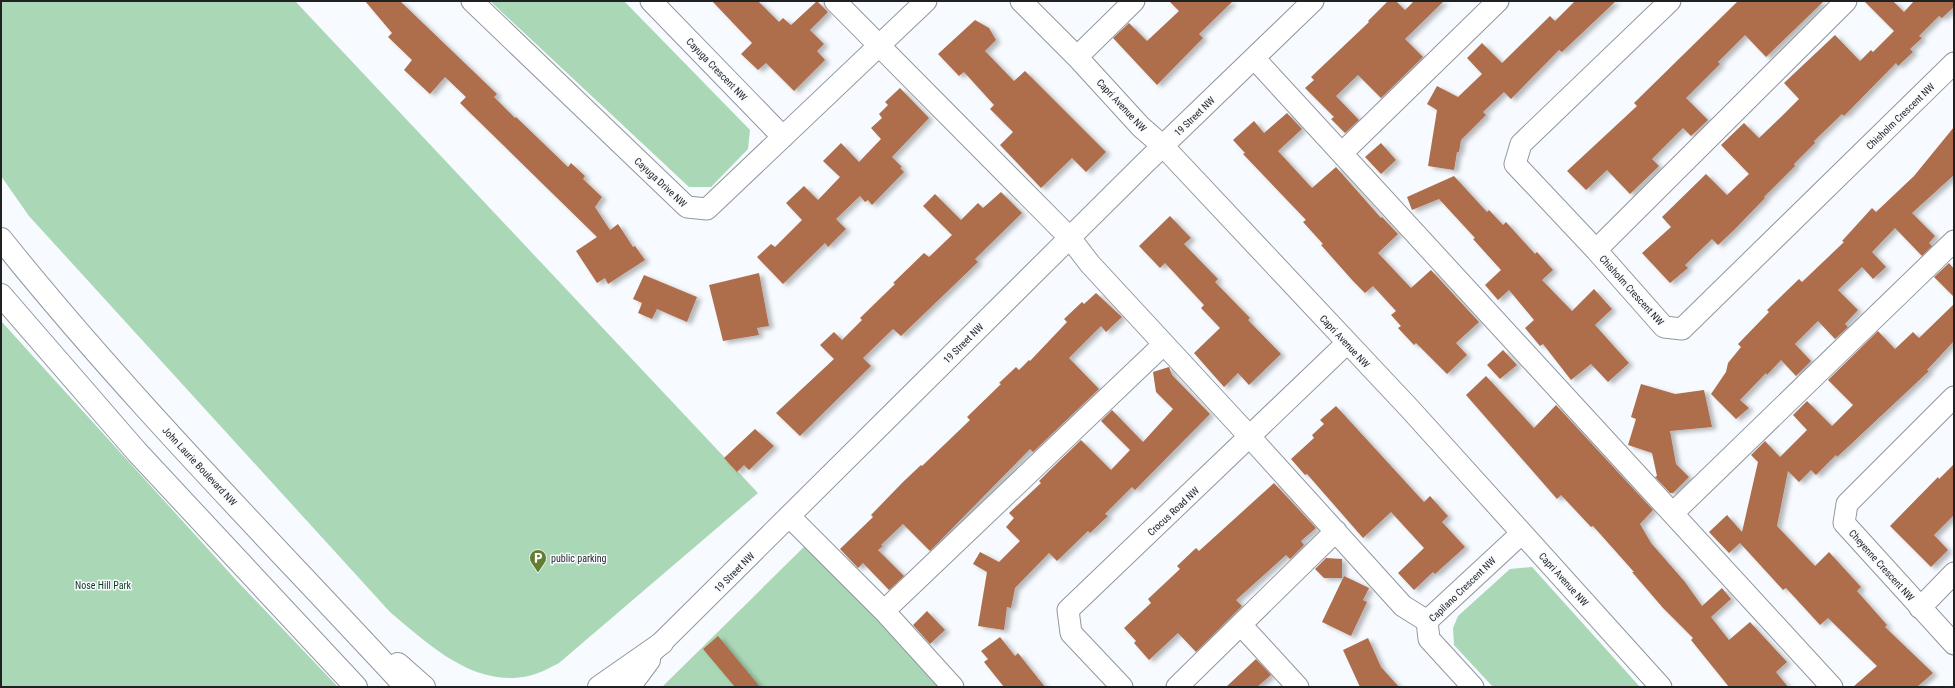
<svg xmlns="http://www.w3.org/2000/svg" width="1955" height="688" font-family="'Roboto Condensed',sans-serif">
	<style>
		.green { fill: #aad7b5 }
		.building { fill: #ae6d4c; filter: url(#shadow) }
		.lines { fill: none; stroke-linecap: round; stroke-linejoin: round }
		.minor-casing { stroke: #92979e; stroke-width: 23 }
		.major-casing { stroke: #92979e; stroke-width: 24 }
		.minor { stroke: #fff; stroke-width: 21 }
		.major { stroke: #fff; stroke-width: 22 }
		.labels { text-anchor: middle; stroke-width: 3; stroke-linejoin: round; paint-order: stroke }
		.street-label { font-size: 10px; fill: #1f2123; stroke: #f7fafe }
		.poi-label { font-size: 10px; fill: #1f2123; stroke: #f7fafe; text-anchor: start }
		.park-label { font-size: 10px; fill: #0b3d1e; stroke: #f7fafe }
	</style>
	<defs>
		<filter id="shadow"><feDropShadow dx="4.5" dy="2.5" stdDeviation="2" flood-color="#0004"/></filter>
	</defs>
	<rect width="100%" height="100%" fill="#f7fafe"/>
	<path class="green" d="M 1,1 L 295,1 L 758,493 L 559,663 C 549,668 539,674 528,676 C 474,688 428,644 390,612 L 29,216 L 1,176 Z
		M 490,1 L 624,1 L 750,130 L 748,149 L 711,187 L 689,187 Z
		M 1,321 L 237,581 L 338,687 L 1,687 Z
		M 810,541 L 944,687 L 662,687 Z
		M 1532,567 L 1640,687 L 1493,687 L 1454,645 L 1453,628 L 1458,616 L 1510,569 Z"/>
	<path class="building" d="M 365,1 L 400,1 L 497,94 L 494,97 L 515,118 L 516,117 L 568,167 L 571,163 L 585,176 L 583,179 L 602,197 L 595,207 L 610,230 L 618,224 L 633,247 L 635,246 L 645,260 L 608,284 L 605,278 L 597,283 L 576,251 L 597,237 L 460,103 L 466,97 L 445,77 L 430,94 L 404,70 L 412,60 L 388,37 L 392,33 Z
		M 712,1 L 758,1 L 779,22 L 783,18 L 791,25 L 817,1 L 828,12 L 810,30 L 824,44 L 817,51 L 825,60 L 794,91 L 766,63 L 758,70 L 741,54 L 752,43 Z
		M 1169,1 L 1233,1 L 1199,34 L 1203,38 L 1157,85 L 1113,38 L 1129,23 L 1147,41 L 1179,11 Z
		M 1388,1 L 1396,1 L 1405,10 L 1414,1 L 1444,1 L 1405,39 L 1423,57 L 1381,98 L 1358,75 L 1336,96 L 1359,120 L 1345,133 L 1331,119 L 1334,117 L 1305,88 L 1314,80 L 1311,77 L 1369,22 L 1368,21 Z
		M 1575,1 L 1616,1 L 1562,52 L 1559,50 L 1511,99 L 1504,92 L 1483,112 L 1486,115 L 1461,140 L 1459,152 L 1457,152 L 1454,170 L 1428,166 L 1437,110 L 1427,104 L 1437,86 L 1458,97 L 1482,74 L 1467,58 L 1482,43 L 1502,63 L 1550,16 L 1555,21 Z
		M 1738,1 L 1824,1 L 1766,57 L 1745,35 L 1718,62 L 1720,64 L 1686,98 L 1708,120 L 1691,136 L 1683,128 L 1652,159 L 1659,166 L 1630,194 L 1607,170 L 1586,190 L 1567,171 L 1637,106 L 1634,103 Z
		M 1864,1 L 1893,1 L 1904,12 L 1914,1 L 1954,1 L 1954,7 L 1942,18 L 1939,16 L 1919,36 L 1922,38 L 1910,49 L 1913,52 L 1898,66 L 1896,63 L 1844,116 L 1842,114 L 1814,141 L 1815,143 L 1794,164 L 1795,166 L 1764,197 L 1765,198 L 1734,230 L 1718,245 L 1712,239 L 1685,265 L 1688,268 L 1670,283 L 1642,253 L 1671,227 L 1662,217 L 1706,174 L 1727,195 L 1749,174 L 1721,145 L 1744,123 L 1759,138 L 1782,116 L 1799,99 L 1784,83 L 1835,35 L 1860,61 L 1871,50 L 1873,52 L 1894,31 Z
		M 975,20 L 989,28 L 996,40 L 985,51 L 1014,81 L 1025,71 L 1106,152 L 1086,172 L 1072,158 L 1041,188 L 1000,145 L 1013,132 L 990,109 L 994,105 L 964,72 L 959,76 L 938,54 Z
		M 900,88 L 929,118 L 892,157 L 902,167 L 900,168 L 904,172 L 872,205 L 868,200 L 865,202 L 860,196 L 836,219 L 846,229 L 828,247 L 825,243 L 783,284 L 757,257 L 771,244 L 775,247 L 802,220 L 786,203 L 804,186 L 818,200 L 840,177 L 823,161 L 841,143 L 859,162 L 881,139 L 871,128 L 882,118 L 879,114 L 888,105 L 885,102 Z
		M 1287,113 L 1302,129 L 1278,151 L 1312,188 L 1336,167 L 1381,218 L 1382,217 L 1398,234 L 1378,253 L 1411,288 L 1431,270 L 1479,322 L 1456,343 L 1467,355 L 1447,374 L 1416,343 L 1414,345 L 1398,328 L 1401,326 L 1391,315 L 1396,311 L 1373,286 L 1365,293 L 1353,281 L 1321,245 L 1323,244 L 1303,222 L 1306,220 L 1243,154 L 1245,153 L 1233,140 L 1254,121 L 1264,133 Z
		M 1954,127 L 1954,175 L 1912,213 L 1935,236 L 1929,243 L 1932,246 L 1922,256 L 1895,228 L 1872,252 L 1886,267 L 1873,279 L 1862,267 L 1838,290 L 1858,310 L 1845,324 L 1848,327 L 1835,339 L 1818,321 L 1795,344 L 1811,361 L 1796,376 L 1781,360 L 1767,375 L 1766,373 L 1740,400 L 1749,408 L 1736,419 L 1711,394 L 1726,372 L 1728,363 L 1741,347 L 1738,344 L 1769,312 L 1767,310 L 1799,279 L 1802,282 L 1844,242 L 1842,241 L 1872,208 L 1876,212 L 1914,176 Z
		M 1381,143 L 1396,160 L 1381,174 L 1365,157 Z
		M 1454,176 L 1487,212 L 1489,210 L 1503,225 L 1506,222 L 1535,254 L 1537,252 L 1553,270 L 1542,280 L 1572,311 L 1594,289 L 1612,309 L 1595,325 L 1629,363 L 1608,382 L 1591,364 L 1571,380 L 1543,344 L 1540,346 L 1525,328 L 1534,320 L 1509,290 L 1498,300 L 1485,285 L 1501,270 L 1473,239 L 1475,238 L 1439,199 L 1412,210 L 1407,197 Z
		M 1001,192 L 1022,213 L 975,259 L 978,262 L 901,336 L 893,329 L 863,358 L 871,366 L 800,436 L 776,413 L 834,359 L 820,345 L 834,332 L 842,340 L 862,320 L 860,318 L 895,284 L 893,283 L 924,253 L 929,257 L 952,235 L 923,206 L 935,194 L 961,220 L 978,203 L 983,208 Z
		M 1170,216 L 1191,238 L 1184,244 L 1218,279 L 1215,282 L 1250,318 L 1248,320 L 1281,354 L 1249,385 L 1238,373 L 1224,387 L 1194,353 L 1220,328 L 1201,308 L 1204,305 L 1165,263 L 1160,268 L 1139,246 Z
		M 1949,263 L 1954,269 L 1954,297 L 1934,277 Z
		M 759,273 L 769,326 L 757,328 L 759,335 L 723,341 L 709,285 Z
		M 644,275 L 697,297 L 687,322 L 657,309 L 652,319 L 638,313 L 642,303 L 633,299 Z
		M 1096,293 L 1122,317 L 1106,332 L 1101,326 L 1069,358 L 1099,389 L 1033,452 L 1030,449 L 930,551 L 903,524 L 881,545 L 883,546 L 878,550 L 904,576 L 889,590 L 863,563 L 858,568 L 840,549 L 873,517 L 871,515 L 903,482 L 921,465 L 922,466 L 970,420 L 967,417 L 1001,384 L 999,383 L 1016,367 L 1019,370 L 1029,360 L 1030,361 L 1067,322 L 1064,319 L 1082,302 L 1084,304 Z
		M 1954,304 L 1954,341 L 1927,370 L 1929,371 L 1850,445 L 1837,457 L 1836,455 L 1816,475 L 1811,470 L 1799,482 L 1788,471 L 1777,526 L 1815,566 L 1829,552 L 1861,587 L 1857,591 L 1887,625 L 1885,627 L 1933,673 L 1917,687 L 1853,687 L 1877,666 L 1828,618 L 1820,625 L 1786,588 L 1783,590 L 1740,543 L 1729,553 L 1709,532 L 1727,515 L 1742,532 L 1758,462 L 1751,455 L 1765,441 L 1780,457 L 1807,430 L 1793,415 L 1807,401 L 1832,426 L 1853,405 L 1828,380 L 1878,331 L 1895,349 L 1913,332 L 1919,338 Z
		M 1503,350 L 1517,365 L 1500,379 L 1487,365 Z
		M 1169,367 L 1172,375 L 1210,414 L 1135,490 L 1132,487 L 1105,514 L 1108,516 L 1090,533 L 1088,531 L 1057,561 L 1049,553 L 1015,588 L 1011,608 L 1007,607 L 1004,630 L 978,626 L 987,572 L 973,564 L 980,552 L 999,562 L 1020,541 L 1006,527 L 1014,518 L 1009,513 L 1041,483 L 1039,481 L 1050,470 L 1081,440 L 1111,470 L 1130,450 L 1101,421 L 1112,410 L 1143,442 L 1173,409 L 1156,392 L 1153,372 Z
		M 1486,376 L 1534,428 L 1556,405 L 1653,510 L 1640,524 L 1651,543 L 1685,582 L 1702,606 L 1722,588 L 1731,599 L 1711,617 L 1729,640 L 1750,622 L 1787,662 L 1776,672 L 1788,687 L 1729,687 L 1691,640 L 1693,638 L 1663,608 L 1632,572 L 1634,572 L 1593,526 L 1591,527 L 1561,495 L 1557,499 L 1466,395 Z
		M 1641,384 L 1675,394 L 1704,390 L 1712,427 L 1670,431 L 1676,464 L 1689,477 L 1673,493 L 1670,493 L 1655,477 L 1657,476 L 1652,453 L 1628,445 L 1636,419 L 1631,417 Z
		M 1336,406 L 1424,502 L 1430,496 L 1448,516 L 1442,522 L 1465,547 L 1435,574 L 1433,572 L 1414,590 L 1398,573 L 1424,548 L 1391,512 L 1363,538 L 1307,474 L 1305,475 L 1291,459 L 1314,438 L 1312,435 L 1324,424 L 1320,420 Z
		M 755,429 L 774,446 L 749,470 L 744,465 L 737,472 L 724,458 Z
		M 1954,464 L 1954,515 L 1934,535 L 1948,550 L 1931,567 L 1890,526 L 1938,477 L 1939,479 Z
		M 1274,483 L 1316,528 L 1301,541 L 1304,545 L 1290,559 L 1286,555 L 1236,600 L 1242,606 L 1196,652 L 1178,633 L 1149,660 L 1134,643 L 1136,641 L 1124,628 L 1151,603 L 1148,599 L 1180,569 L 1177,566 L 1196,548 L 1199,551 Z
		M 1326,558 L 1342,559 L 1342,578 L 1324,578 L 1315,569 Z
		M 1344,576 L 1369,588 L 1363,600 L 1367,602 L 1351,636 L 1322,622 Z
		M 927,611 L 945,630 L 930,644 L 913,625 Z
		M 718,636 L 760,687 L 735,687 L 703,649 Z
		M 1000,637 L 1015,656 L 1018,653 L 1045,687 L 1004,687 L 984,662 L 988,659 L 981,651 Z
		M 1368,638 L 1381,667 L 1399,687 L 1360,687 L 1343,650 Z
		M 1256,659 L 1271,675 L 1257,687 L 1226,687 Z"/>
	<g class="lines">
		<defs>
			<path id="minor" d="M 472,1 L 687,207 L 707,209 L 926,1
				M 651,1 L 783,137
				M 835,1 L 1070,238 L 1090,264 L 1250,437 L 1403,606 L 1427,621
				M 1021,1 L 1077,57 L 1141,127 L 1163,146 L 1410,409 L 1661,687
				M 1670,1 L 1521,144 L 1515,164 L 1596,250 L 1664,327 L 1682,329 L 1954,63
				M 1077,57 L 1134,1
				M 1254,58 L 1832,687
				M 1342,153 L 1498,1
				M 1596,250 L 1846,1
				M 1954,397 L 1847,504 L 1844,523 L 1954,644
				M 1673,513 L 1954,241
				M 789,516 L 884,611 L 953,687
				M 1920,608 L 1954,573
				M 884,611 L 1164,344
				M 1241,625 L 1298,687
				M 649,655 L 1145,163 L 1313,1
				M 1122,687 L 1071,633 L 1068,610 L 1347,343
				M 1177,687 L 1336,531
				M 1473,687 L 1429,639 L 1427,621 L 1522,533"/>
			<path id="major" d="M 1,239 C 127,396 269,539 406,687
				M 1,295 L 137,452 L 356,687
				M 398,664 L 424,687
				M 599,687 L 662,643
				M 629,687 L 649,660"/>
		</defs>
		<use href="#minor" class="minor-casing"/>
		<use href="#major" class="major-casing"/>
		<use href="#minor" class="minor"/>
		<use href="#major" class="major"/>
	</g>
	<defs>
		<symbol id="parking-pin" viewBox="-11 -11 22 30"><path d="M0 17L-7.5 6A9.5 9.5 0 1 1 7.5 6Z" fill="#637e32" stroke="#f7fafe"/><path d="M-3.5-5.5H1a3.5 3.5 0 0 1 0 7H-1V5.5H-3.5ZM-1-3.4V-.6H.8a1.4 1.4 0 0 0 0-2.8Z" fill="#fff"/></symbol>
	</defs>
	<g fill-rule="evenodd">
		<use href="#parking-pin" x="528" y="548" width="20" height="27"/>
	</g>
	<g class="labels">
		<g class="street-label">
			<text transform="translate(717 69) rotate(46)" y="4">Cayuga Crescent NW</text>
			<text transform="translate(1122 105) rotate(47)" y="4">Capri Avenue NW</text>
			<text transform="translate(1194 116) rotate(-44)" y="4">19 Street NW</text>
			<text transform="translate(1900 116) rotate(-44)" y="4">Chisholm Crescent NW</text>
			<text transform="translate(661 182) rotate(43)" y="4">Cayuga Drive NW</text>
			<text transform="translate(1632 290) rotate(48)" y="4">Chisholm Crescent NW</text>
			<text transform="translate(1345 341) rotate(47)" y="4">Capri Avenue NW</text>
			<text transform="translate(963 343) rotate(-45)" y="4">19 Street NW</text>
			<text transform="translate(200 466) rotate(47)" y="4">John Laurie Boulevard NW</text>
			<text transform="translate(1173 511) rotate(-43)" y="4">Crocus Road NW</text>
			<text transform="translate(1882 565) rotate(48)" y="4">Cheyenne Crescent NW</text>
			<text transform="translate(734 572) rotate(-45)" y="4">19 Street NW</text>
			<text transform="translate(1564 579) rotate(48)" y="4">Capri Avenue NW</text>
			<text transform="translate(1462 589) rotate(-44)" y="4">Capilano Crescent NW</text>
		</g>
		<g class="poi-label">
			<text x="551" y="562">public parking</text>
		</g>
		<g class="park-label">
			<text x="103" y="589">Nose Hill Park</text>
		</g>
	</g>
	<rect width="1955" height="688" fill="none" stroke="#1f2123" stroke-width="4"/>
</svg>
